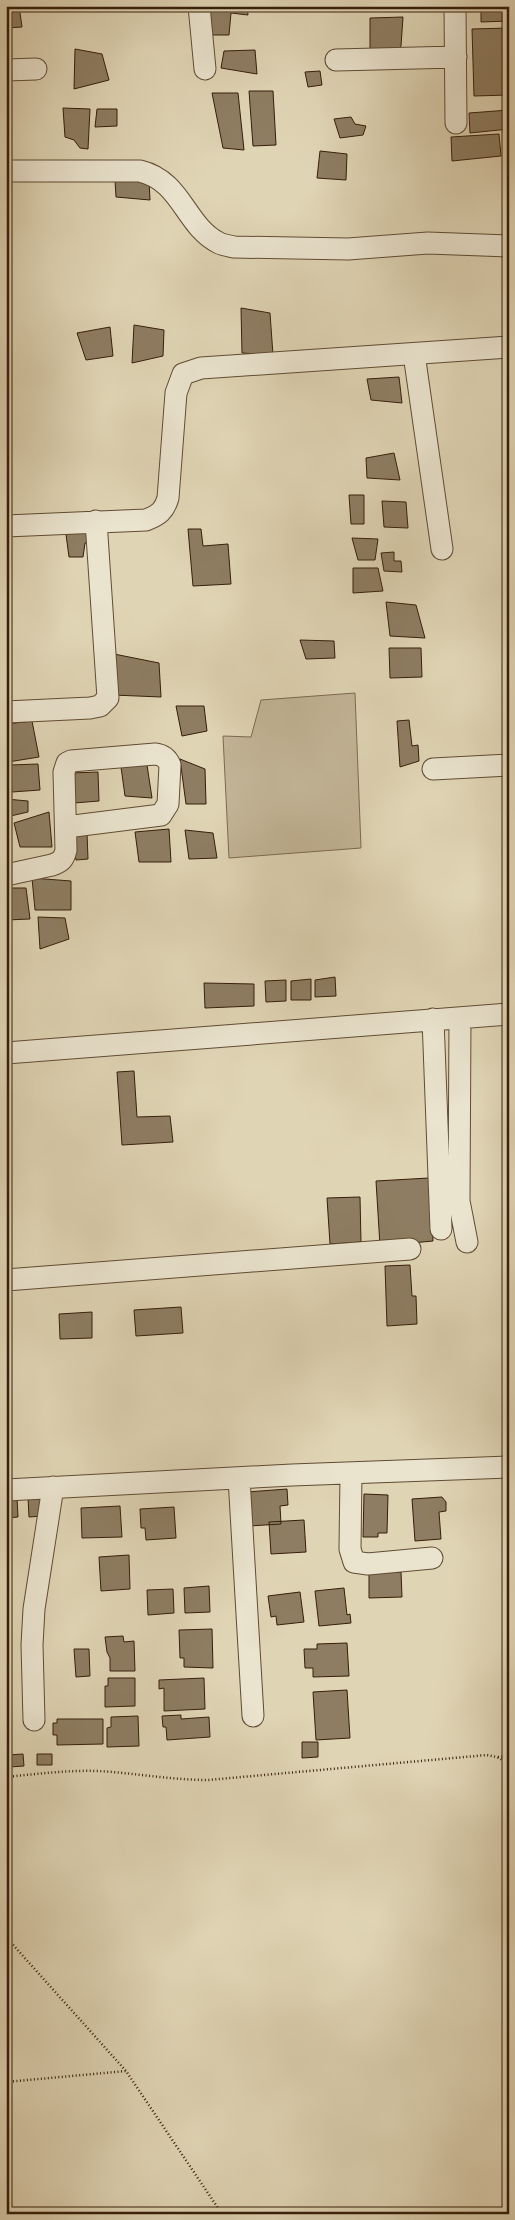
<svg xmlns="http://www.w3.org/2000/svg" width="515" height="2220" font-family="'Libre Caslon Text',serif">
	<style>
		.green { fill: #c2b597; stroke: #7c6a50 }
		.building { fill: #8e7d62; stroke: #361e0a }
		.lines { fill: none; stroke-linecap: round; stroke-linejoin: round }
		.minor-casing { stroke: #604c34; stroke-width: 23 }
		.path { stroke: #361e0a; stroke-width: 2.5; stroke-dasharray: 1 2.5; stroke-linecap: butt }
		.minor { stroke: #eae3ce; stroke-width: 21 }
	</style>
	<rect width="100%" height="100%" fill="#dfd4b4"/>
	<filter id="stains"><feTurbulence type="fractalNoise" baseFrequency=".004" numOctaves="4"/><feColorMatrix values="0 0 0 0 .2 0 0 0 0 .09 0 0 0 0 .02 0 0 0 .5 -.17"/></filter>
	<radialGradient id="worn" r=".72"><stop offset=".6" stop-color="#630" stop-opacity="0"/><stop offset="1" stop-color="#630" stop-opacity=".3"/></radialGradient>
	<path class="green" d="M 355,693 L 361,848 L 229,858 L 223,736 L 251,737 L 261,700 Z"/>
	<path class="building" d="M 6,6 L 19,6 L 22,27 L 6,28 Z
		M 119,6 L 150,6 L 150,9 L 119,11 Z
		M 209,6 L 247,6 L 248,15 L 231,13 L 229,35 L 211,35 Z
		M 481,6 L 509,6 L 509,21 L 481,22 Z
		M 403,17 L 401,46 L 397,51 L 370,51 L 370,18 Z
		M 509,28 L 509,95 L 474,96 L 472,29 Z
		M 75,49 L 102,54 L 109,80 L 74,89 Z
		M 255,50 L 257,74 L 221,68 L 224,51 Z
		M 320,71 L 322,85 L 308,87 L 305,72 Z
		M 249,91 L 273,91 L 276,145 L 253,146 Z
		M 212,93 L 238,93 L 244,150 L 223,148 Z
		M 63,108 L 90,109 L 88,149 L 80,148 L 74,140 L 65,137 Z
		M 97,109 L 117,109 L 117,126 L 95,127 Z
		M 509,110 L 509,129 L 470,133 L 469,113 Z
		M 351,117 L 355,124 L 366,126 L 363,135 L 340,138 L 334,119 Z
		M 509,129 L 509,150 L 505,151 L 503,130 Z
		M 499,134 L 501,156 L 452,161 L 451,137 Z
		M 320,151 L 347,154 L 346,180 L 317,178 Z
		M 115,180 L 149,181 L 150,200 L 116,197 Z
		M 241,308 L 270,313 L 273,355 L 242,353 Z
		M 134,325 L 164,330 L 163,356 L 132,363 Z
		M 110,327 L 113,356 L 86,360 L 77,333 Z
		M 399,377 L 402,403 L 371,400 L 367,379 Z
		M 394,453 L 400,480 L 367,478 L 366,458 Z
		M 349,495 L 364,495 L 364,524 L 351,524 Z
		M 382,501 L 406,502 L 408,528 L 384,527 Z
		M 65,527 L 91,528 L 93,543 L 85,543 L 83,557 L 69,557 Z
		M 188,529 L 201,529 L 203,546 L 228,544 L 231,584 L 193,586 Z
		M 352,538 L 378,539 L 375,560 L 358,560 Z
		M 394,552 L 394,561 L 401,561 L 402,572 L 384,571 L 381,553 Z
		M 353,568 L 378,568 L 383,591 L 353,593 Z
		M 386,602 L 416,605 L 425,638 L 390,636 Z
		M 300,640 L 334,641 L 335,658 L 306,659 Z
		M 389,648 L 421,648 L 422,677 L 390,678 Z
		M 114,654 L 159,663 L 161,697 L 113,695 Z
		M 176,706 L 204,706 L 207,731 L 182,736 Z
		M 409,720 L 412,746 L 418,745 L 419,761 L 400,767 L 397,721 Z
		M 32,721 L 39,757 L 8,762 L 6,724 Z
		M 180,759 L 205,769 L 206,804 L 186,804 Z
		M 38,764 L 40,790 L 12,792 L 10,765 Z
		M 147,765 L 152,798 L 125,796 L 121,767 Z
		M 98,772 L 99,801 L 74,803 L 71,773 Z
		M 6,799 L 28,801 L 28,812 L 6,817 Z
		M 49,812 L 52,847 L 20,847 L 14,823 Z
		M 169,829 L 171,862 L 139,862 L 135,832 Z
		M 185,830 L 213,833 L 217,858 L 189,859 Z
		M 87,833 L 88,859 L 76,860 L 72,834 Z
		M 32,878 L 71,881 L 71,910 L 35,910 Z
		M 6,888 L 26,888 L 30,919 L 6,920 Z
		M 38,917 L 65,918 L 69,939 L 40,949 Z
		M 335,977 L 336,996 L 315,997 L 315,980 Z
		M 311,979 L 311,1000 L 291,1000 L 291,981 Z
		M 286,980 L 286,1001 L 266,1002 L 265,981 Z
		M 204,983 L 254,984 L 254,1006 L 205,1008 Z
		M 134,1071 L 137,1117 L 170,1116 L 173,1142 L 122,1145 L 117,1072 Z
		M 429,1178 L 433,1241 L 380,1246 L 376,1181 Z
		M 360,1197 L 361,1242 L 330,1244 L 327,1198 Z
		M 410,1265 L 412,1296 L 416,1296 L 417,1324 L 387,1326 L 385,1266 Z
		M 181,1307 L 183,1333 L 136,1336 L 134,1310 Z
		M 92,1312 L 92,1338 L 60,1339 L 59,1314 Z
		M 287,1489 L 288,1505 L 280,1506 L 281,1524 L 249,1526 L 247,1492 Z
		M 364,1494 L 388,1495 L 387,1533 L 378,1533 L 378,1537 L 363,1537 Z
		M 42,1497 L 43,1516 L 29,1517 L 28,1498 Z
		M 442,1497 L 446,1502 L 446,1511 L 439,1512 L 441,1539 L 415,1541 L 412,1499 Z
		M 17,1498 L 18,1517 L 6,1518 L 6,1499 Z
		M 120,1506 L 122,1537 L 82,1538 L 81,1508 Z
		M 174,1507 L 176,1538 L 146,1540 L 145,1528 L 141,1528 L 140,1509 Z
		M 304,1520 L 306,1552 L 271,1554 L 269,1522 Z
		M 129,1555 L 130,1589 L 101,1591 L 99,1557 Z
		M 369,1572 L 401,1572 L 402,1597 L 369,1598 Z
		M 209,1586 L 210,1612 L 185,1613 L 184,1588 Z
		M 344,1588 L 347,1615 L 350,1614 L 351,1623 L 319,1626 L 315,1591 Z
		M 173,1589 L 174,1613 L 148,1615 L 147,1590 Z
		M 300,1592 L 304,1622 L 277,1625 L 276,1616 L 271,1617 L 268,1596 Z
		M 212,1629 L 213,1668 L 184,1667 L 184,1658 L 180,1658 L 179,1630 Z
		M 123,1636 L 124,1642 L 134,1641 L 135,1671 L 110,1671 L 110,1658 L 107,1652 L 105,1637 Z
		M 347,1643 L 349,1676 L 313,1677 L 313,1668 L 305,1668 L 304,1649 L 317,1649 L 317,1644 Z
		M 74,1649 L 89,1649 L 90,1676 L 76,1677 Z
		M 108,1678 L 135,1678 L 135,1706 L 105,1707 L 105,1686 L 108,1686 Z
		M 204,1678 L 205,1709 L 164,1711 L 164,1688 L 159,1689 L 159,1680 Z
		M 347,1690 L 350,1738 L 316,1740 L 313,1692 Z
		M 181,1715 L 181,1719 L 209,1717 L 210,1737 L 167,1740 L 166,1727 L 163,1727 L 162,1716 Z
		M 138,1716 L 139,1746 L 107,1747 L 107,1728 L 111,1727 L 111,1717 Z
		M 57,1719 L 103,1719 L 103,1744 L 57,1745 L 57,1735 L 53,1735 L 53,1723 L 57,1723 Z
		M 302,1742 L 318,1742 L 318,1757 L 302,1758 Z
		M 23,1754 L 24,1766 L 9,1767 L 8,1755 Z
		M 37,1754 L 52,1754 L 52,1765 L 37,1765 Z"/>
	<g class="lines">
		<defs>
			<path id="minor" d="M 199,6 L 205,69
				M 455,6 L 456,123
				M 336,60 L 456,57
				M 6,70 L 36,69
				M 6,171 L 140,171 C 182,181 185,226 219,243 C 223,245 230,246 234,247 L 348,249 L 428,243 L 509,246
				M 414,354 L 442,549
				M 6,526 L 146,520 C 159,515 164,511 168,498 L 176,393 L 183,374 L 201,368 L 509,347
				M 6,712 L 90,708 L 100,706 L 108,698 L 96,521
				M 433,769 L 509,765
				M 6,875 L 52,865 C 61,862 64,859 66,850 L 64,772 L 67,763 L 71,761 L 155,754 C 163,755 167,758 170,765 L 168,804 L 161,815 L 66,827
				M 460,1018 L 459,1201 L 467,1242
				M 433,1019 L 441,1229
				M 6,1053 L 509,1014
				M 6,1280 L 410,1249
				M 351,1473 L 350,1549 L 354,1562 L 368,1564 L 432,1558
				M 239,1478 L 253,1716
				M 6,1490 L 292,1475 L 509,1467
				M 34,1720 L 32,1645 L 34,1609 L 53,1487"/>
		</defs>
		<use href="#minor" class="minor-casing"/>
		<path class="path" d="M 498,1757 L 509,1756
			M 6,1777 C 37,1774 67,1770 98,1771 C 135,1773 171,1780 208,1780 L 487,1755 L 497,1757 L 509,1764
			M 6,1937 L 126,2071 L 222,2214
			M 6,2082 L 126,2071"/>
		<use href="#minor" class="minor"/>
	</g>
	<rect width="515" height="2220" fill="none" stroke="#dfd4b4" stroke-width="25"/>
	<rect x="8" y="8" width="500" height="2205" fill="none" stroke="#361e0a" stroke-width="2.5"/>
	<rect x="12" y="12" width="490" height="2195" fill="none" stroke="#361e0a"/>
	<rect width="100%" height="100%" filter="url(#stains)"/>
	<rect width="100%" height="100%" fill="url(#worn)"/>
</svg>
